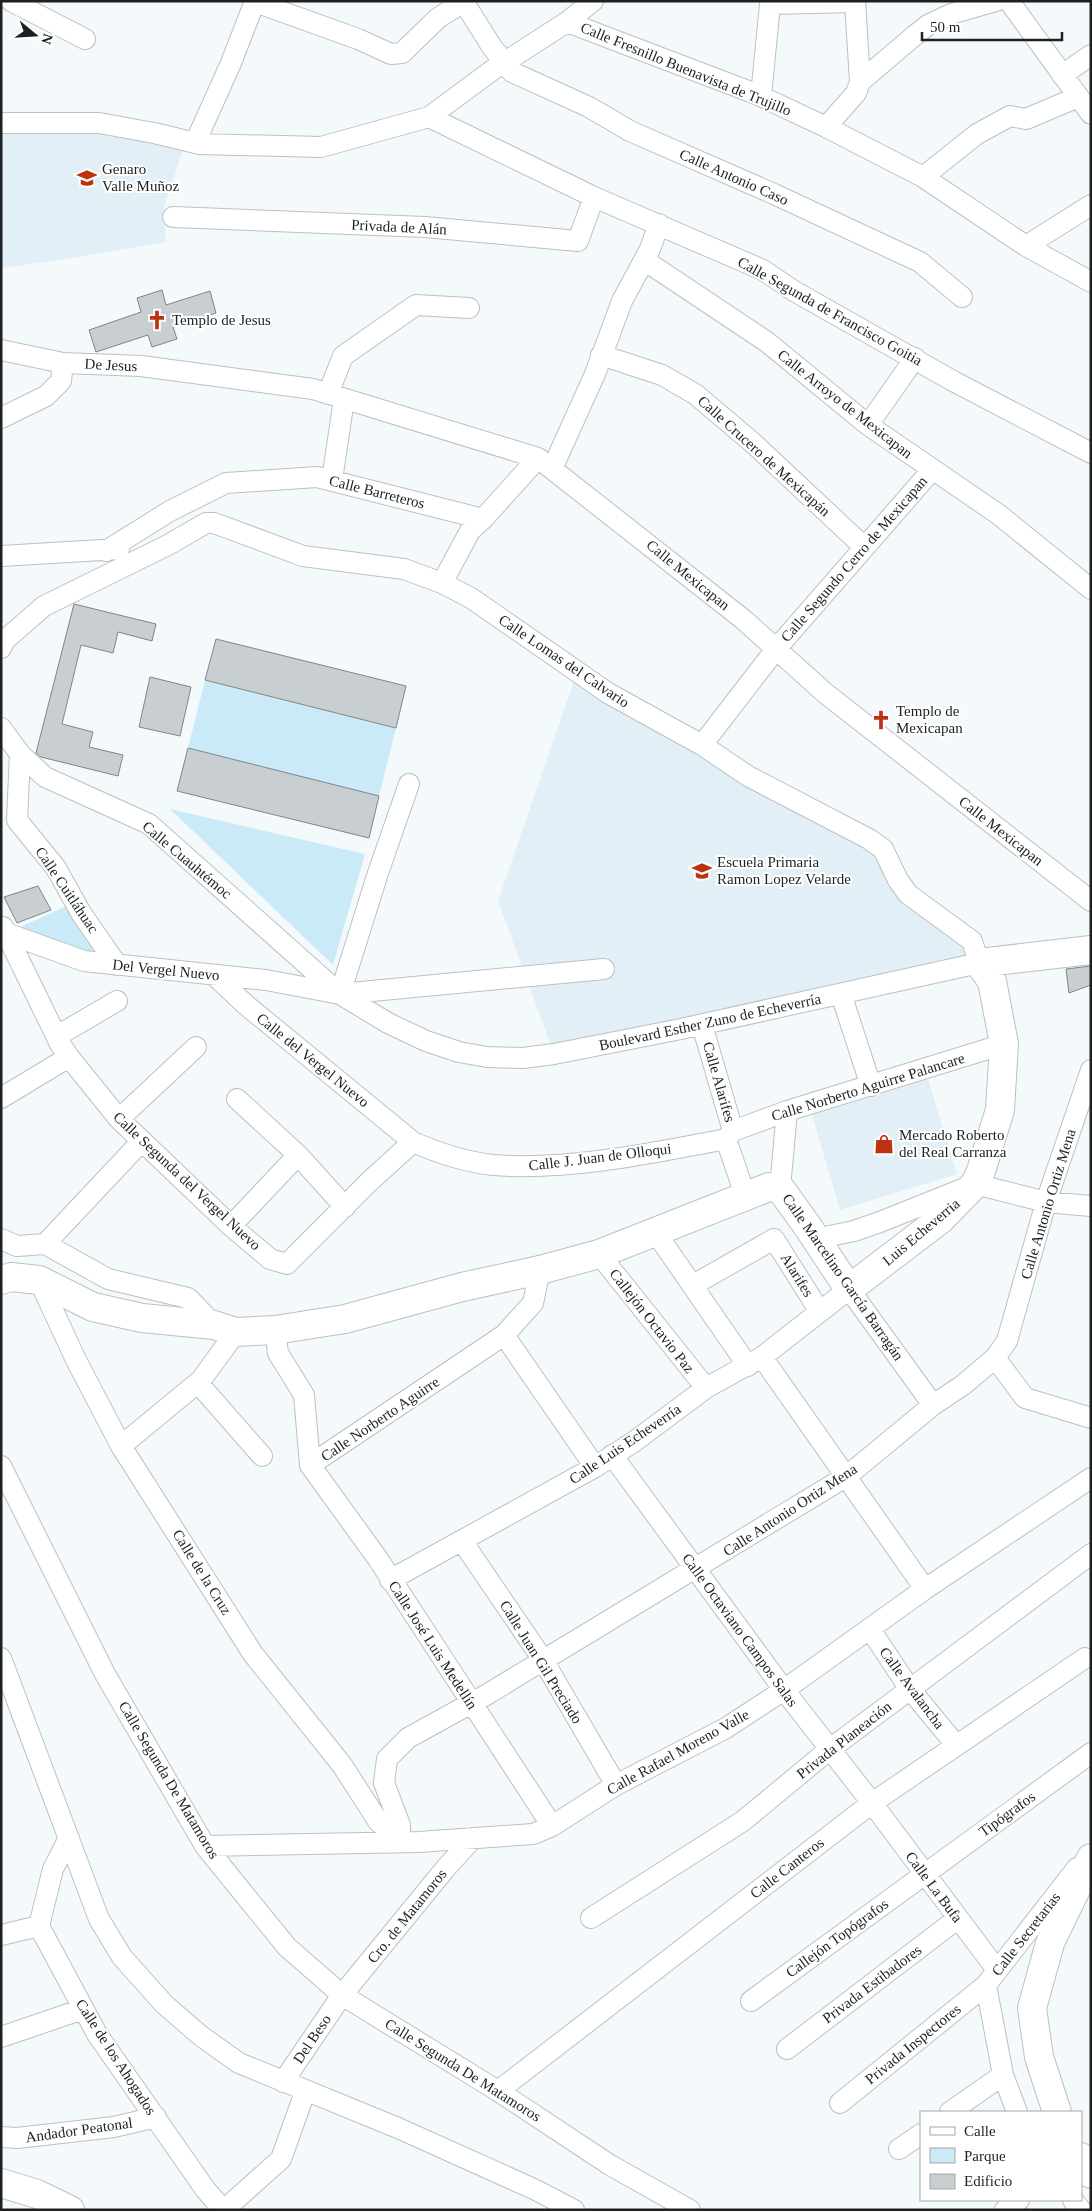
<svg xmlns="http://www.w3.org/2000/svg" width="1092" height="2211" font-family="'Times New Roman',serif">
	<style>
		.built { fill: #e2eff6 }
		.green { fill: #cbeaf8 }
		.building { fill: #c9ced1; stroke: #808588 }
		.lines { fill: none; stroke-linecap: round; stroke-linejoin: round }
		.street-casing { stroke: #bbc0c3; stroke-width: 22 }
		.secondary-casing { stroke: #bbc0c3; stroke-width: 30 }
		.street { stroke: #fff; stroke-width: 20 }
		.secondary { stroke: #fff; stroke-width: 28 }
		.labels { text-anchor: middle; stroke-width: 4; stroke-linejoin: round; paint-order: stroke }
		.street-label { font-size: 15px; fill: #1e2021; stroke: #fff }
		.poi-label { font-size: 15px; fill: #1e2021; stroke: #fff; text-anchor: start }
	</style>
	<rect width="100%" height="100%" fill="#f4fafc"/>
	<path class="built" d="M 1,130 L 101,132 L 183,150 L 164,207 L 166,242 L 61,260 L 1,268 Z
		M 577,672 L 883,849 L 908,894 L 979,963 L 554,1054 L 498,901 Z
		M 928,1079 L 957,1174 L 840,1210 L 812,1115 Z"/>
	<path class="green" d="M 205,680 L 396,728 L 379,796 L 188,748 Z
		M 170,809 L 365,854 L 333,965 Z
		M 73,903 L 96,937 L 90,955 L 7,933 Z"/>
	<path class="building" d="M 162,290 L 166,305 L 210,291 L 216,313 L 173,327 L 177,339 L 152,347 L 148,335 L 96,352 L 89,330 L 141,312 L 137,298 Z
		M 74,604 L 156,624 L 152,641 L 118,632 L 113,653 L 81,645 L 62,724 L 93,732 L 89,747 L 123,755 L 118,776 L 41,757 L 36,753 Z
		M 216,639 L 406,686 L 396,728 L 205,680 Z
		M 150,677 L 191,687 L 180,736 L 139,727 Z
		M 188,748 L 379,796 L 369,838 L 177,791 Z
		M 38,886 L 51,910 L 17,923 L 4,897 Z
		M 1091,966 L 1091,985 L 1069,993 L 1066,969 Z"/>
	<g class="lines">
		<defs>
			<path id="street" d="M 11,1 L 85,39
				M 463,1 L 492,47 L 512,72 L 589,107 L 630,131 L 774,194 L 920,262 L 962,297
				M 855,1 L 860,82
				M 1009,1 L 1091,114
				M 255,2 L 358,39 L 391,54 L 402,53 L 438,18 L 465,1
				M 567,22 L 756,94 L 826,127 L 923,177 L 1026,246 L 1091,282
				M 1062,75 L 1091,55
				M 761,96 L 770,4 L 855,2
				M 429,117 L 594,197 L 763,270 L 794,291 L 953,381 L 1091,453
				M 1,123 L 99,123 L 154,133 L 200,144 L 321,147 L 429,117 L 494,69 L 567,22 L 593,1
				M 826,127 L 856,93 L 860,82 L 914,36 L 928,25 L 951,14 L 996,1
				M 195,143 L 231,63 L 255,1
				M 923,177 L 977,134 L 1010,116 L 1026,119 L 1078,97
				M 173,217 L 425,227 L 578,241 L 594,197
				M 1026,246 L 1091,205
				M 644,260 L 767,342 L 868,425 L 998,514 L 1091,589
				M 1,350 L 63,363 L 141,366 L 313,389 L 538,458 L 744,620 L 825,693 L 1091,901
				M 601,355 L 662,375 L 695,394 L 753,443 L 864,547
				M 328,394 L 343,356 L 416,305 L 469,308
				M 1,418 L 46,396 L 61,381 L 63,363
				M 868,425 L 915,358
				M 552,469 L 595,374 L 622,301 L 650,249 L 659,224
				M 332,480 L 344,399
				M 106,551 L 170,511 L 226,483 L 317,477 L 483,519
				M 1,556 L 119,549
				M 442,583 L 470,531 L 483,519 L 538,458
				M 1,648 L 5,640 L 44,606 L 168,545 L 206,523 L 214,523 L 303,556 L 404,569 L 442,583 L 471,598 L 608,693 L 702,745 L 748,776 L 869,839 L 883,849 L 898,880 L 908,894 L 972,941 L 979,963 L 681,1029 L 554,1054 L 523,1058 L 487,1057 L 459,1052 L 426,1041 L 388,1023 L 340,994 L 149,824 L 45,777 L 20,754 L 1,728
				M 702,745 L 776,649 L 932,470
				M 20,754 L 17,820 L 56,868 L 81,913 L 117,965
				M 3,927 L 6,933 L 84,961 L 266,980 L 340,994 L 604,969
				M 6,933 L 60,1044 L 69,1057 L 119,1119 L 231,1226 L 270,1259 L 287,1264 L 371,1180 L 413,1142
				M 214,975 L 246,1005 L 413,1142 C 438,1153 466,1162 493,1165 C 567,1171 653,1153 726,1139
				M 340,994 L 378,873 L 409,784
				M 841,994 L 871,1086
				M 702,1025 L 733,1131 L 726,1139
				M 57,1036 L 117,1001
				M 1,1098 L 69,1057
				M 237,1099 L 298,1155 L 345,1207
				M 119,1119 L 196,1047
				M 733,1131 L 787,1111 L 1004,1044
				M 726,1139 L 745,1195
				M 780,1188 L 787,1111
				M 231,1226 L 298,1155
				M 656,1233 L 748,1366
				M 1,1239 L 17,1246 L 45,1244 L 141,1142
				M 815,1239 L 854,1231 L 880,1222 L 975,1184 L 1046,1202 L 1091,1206
				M 45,1244 L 108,1279 L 188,1298 L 214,1325
				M 599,1254 L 706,1388
				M 39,1280 L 76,1360 L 121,1446 L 253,1654 L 342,1765 L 378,1821 L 400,1842
				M 693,1285 L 774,1239 L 820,1312
				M 275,1330 L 278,1353 L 304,1395 L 310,1465
				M 504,1335 L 595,1467
				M 762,1357 L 925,1589
				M 995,1358 L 1025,1398 L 1091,1418
				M 198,1383 L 262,1456
				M 121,1446 L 201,1380 L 236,1332
				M 612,1455 L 784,1690 L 872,1803 L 997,1970
				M 310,1465 L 378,1559 L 552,1826
				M 310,1465 L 504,1335 L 533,1303 L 540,1270
				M 1,1466 L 105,1674 L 205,1846 L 287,1947 L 342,1995 L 498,2091 L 610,2165 L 690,2210
				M 462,1541 L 543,1660 L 616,1785
				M 390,1580 L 595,1467 L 635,1441 L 706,1388 L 762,1357 L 849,1289 L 933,1405
				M 870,1629 L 909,1688 L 956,1745
				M 1,1658 L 99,1919 L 122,1957 L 164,2004 L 201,2036 L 239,2063 L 398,2128 L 536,2190 L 574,2210
				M 69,1838 L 53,1869 L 39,1926 L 97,2034 L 205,2189 L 223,2210
				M 400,1842 L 400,1825 L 384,1783 L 387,1759 L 408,1738 L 486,1695 L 847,1476 L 933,1405 L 963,1385 L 995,1358 L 1007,1341 L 1046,1202 L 1091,1070
				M 205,1846 L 419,1842 L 533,1834 L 552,1826 L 616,1785 L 726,1728 L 784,1690 L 925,1589 L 1091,1478
				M 591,1918 L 743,1821 L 830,1749 L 1091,1554
				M 1,1935 L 39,1926
				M 751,2001 L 1091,1753
				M 1,2037 L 83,2009
				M 787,2049 L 957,1919
				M 283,2082 L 342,1995 L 445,1869 L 473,1838
				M 498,2091 L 872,1803 L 1085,1658
				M 840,2103 L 986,1985
				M 950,2112 L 1003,2075
				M 1017,2112 L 1003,2075 L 986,1985 L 1077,1868
				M 1,2137 L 17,2138 L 114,2127 L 156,2117
				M 899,2149 L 921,2134
				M 1073,2200 L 1081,2210
				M 224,2210 L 281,2159 L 305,2092
				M 1005,2210 L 1019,2200"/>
			<path id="secondary" d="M 1,1280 L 11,1277 L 39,1280 L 93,1307 L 142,1318 L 214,1325 L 236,1332 L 275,1330 L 345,1319 L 462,1287 L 540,1270 L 599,1254 L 769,1187 L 780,1188 L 808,1227 L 849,1289 L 941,1219 L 975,1184 L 981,1171 L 1000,1110 L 1004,1044 L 992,981 L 979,963 L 1091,950
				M 1057,2112 L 1039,2057 L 1032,2008 L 1050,1943 L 1091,1858
				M 1081,2157 L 1091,2174
				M 1,2183 L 37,2194 L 70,2210"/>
		</defs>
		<use href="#street" class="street-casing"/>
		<use href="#secondary" class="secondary-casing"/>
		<use href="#street" class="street"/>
		<use href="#secondary" class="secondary"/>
	</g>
	<defs>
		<symbol id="school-bare" viewBox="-9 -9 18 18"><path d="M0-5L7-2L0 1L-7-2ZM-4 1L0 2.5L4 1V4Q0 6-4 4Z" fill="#bd3211" stroke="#fff" stroke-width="2.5" paint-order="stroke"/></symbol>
		<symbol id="church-bare" viewBox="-9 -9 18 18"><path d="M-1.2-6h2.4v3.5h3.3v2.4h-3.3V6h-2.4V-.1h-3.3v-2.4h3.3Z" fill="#bd3211" stroke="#fff" stroke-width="2.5" paint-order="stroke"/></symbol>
		<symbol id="shop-bare" viewBox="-9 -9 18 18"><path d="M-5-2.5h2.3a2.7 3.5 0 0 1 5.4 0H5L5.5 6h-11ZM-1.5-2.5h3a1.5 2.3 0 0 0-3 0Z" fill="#bd3211" stroke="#fff" stroke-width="2.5" paint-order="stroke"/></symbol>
	</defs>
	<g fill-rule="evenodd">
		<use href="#school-bare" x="73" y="164" width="28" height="28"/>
		<use href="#church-bare" x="143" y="306" width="28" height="28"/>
		<use href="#church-bare" x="867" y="706" width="28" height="28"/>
		<use href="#school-bare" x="688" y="857" width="28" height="28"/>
		<use href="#shop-bare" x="870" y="1130" width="28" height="28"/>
	</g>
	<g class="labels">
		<g class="street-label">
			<text transform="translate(686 69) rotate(22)" y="5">Calle Fresnillo Buenavista de Trujillo</text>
			<text transform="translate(734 177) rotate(24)" y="5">Calle Antonio Caso</text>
			<text transform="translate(399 227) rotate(3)" y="5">Privada de Alán</text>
			<text transform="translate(830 311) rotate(29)" y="5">Calle Segunda de Francisco Goitia</text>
			<text transform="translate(111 365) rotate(3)" y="5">De Jesus</text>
			<text transform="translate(845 404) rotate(38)" y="5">Calle Arroyo de Mexicapan</text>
			<text transform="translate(764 456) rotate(42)" y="5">Calle Crucero de Mexicapán</text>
			<text transform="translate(377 492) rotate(14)" y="5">Calle Barreteros</text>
			<text transform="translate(854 559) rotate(-49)" y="5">Calle Segundo Cerro de Mexicapan</text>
			<text transform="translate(688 575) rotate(39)" y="5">Calle Mexicapan</text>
			<text transform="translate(564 661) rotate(34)" y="5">Calle Lomas del Calvario</text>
			<text transform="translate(1001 831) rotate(38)" y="5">Calle Mexicapan</text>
			<text transform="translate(187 860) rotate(40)" y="5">Calle Cuauhtémoc</text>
			<text transform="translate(67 890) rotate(56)" y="5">Calle Cuitláhuac</text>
			<text transform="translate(166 970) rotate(6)" y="5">Del Vergel Nuevo</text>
			<text transform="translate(710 1022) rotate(-12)" y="5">Boulevard Esther Zuno de Echeverría</text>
			<text transform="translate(313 1060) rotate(39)" y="5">Calle del Vergel Nuevo</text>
			<text transform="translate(719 1082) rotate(74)" y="5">Calle Alarifes</text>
			<text transform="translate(868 1087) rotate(-17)" y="5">Calle Norberto Aguirre Palancare</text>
			<text transform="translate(600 1157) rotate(-7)" y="5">Calle J. Juan de Olloqui</text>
			<text transform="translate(187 1181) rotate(43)" y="5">Calle Segunda del Vergel Nuevo</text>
			<text transform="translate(1048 1204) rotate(-73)" y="5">Calle Antonio Ortiz Mena</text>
			<text transform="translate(921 1232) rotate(-40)" y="5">Luis Echeverria</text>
			<text transform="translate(797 1275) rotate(58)" y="5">Alarifes</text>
			<text transform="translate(843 1277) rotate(55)" y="5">Calle Marcelino García Barragán</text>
			<text transform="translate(652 1321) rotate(52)" y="5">Callejón Octavio Paz</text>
			<text transform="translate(380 1419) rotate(-34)" y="5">Calle Norberto Aguirre</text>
			<text transform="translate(625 1444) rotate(-34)" y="5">Calle Luis Echeverría</text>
			<text transform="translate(790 1510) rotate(-33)" y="5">Calle Antonio Ortiz Mena</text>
			<text transform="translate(202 1572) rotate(58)" y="5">Calle de la Cruz</text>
			<text transform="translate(740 1630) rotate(54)" y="5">Calle Octaviano Campos Salas</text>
			<text transform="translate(433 1645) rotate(57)" y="5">Calle José Luis Medellín</text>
			<text transform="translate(541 1662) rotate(58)" y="5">Calle Juan Gil Preciado</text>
			<text transform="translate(912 1688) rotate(53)" y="5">Calle Avalancha</text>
			<text transform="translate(844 1740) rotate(-38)" y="5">Privada Planeación</text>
			<text transform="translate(678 1752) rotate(-29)" y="5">Calle Rafael Moreno Valle</text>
			<text transform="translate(169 1780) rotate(59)" y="5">Calle Segunda De Matamoros</text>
			<text transform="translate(1007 1814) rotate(-36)" y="5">Tipógrafos</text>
			<text transform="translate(787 1868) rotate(-38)" y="5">Calle Canteros</text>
			<text transform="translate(934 1887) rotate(53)" y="5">Calle La Bufa</text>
			<text transform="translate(407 1916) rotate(-51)" y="5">Cro. de Matamoros</text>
			<text transform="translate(1026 1934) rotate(-52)" y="5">Calle Secretarias</text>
			<text transform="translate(837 1938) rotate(-36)" y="5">Callejón Topógrafos</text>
			<text transform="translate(872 1984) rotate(-37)" y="5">Privada Estibadores</text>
			<text transform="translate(312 2039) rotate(-56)" y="5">Del Beso</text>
			<text transform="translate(913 2044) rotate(-39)" y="5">Privada Inspectores</text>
			<text transform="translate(116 2057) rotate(57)" y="5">Calle de los Ahogados</text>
			<text transform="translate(463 2070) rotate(32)" y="5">Calle Segunda De Matamoros</text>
			<text transform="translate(79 2130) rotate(-8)" y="5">Andador Peatonal</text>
		</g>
		<g class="poi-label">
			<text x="102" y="174">Genaro<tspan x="102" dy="17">Valle Muñoz</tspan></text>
			<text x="172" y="325">Templo de Jesus</text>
			<text x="896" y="716">Templo de<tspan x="896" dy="17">Mexicapan</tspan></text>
			<text x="717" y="867">Escuela Primaria<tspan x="717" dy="17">Ramon Lopez Velarde</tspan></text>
			<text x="899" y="1140">Mercado Roberto<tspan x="899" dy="17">del Real Carranza</tspan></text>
		</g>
	</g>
	<rect width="1092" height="2211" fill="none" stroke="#1e2021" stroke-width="5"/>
	<rect x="920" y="2111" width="162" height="90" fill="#ffffff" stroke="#a5a6a6"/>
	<rect x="930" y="2127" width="25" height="8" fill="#ffffff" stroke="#a5a6a6"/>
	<text x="964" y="2136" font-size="15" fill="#1e2021">Calle</text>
	<rect x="930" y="2148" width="25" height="15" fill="#cbeaf8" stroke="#a5a6a6"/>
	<text x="964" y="2161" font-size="15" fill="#1e2021">Parque</text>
	<rect x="930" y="2174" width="25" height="15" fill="#c9ced1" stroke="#a5a6a6"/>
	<text x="964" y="2186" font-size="15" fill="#1e2021">Edificio</text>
	<g transform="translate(35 35) rotate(108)" stroke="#ffffff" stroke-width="4" paint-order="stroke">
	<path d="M0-4L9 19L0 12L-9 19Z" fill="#1e2021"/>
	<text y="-8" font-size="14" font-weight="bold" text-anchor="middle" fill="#1e2021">N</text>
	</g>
	<path d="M922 32v8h140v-8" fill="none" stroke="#1e2021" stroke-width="2.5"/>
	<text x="930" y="32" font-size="15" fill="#1e2021" stroke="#ffffff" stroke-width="4" paint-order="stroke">50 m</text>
</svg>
